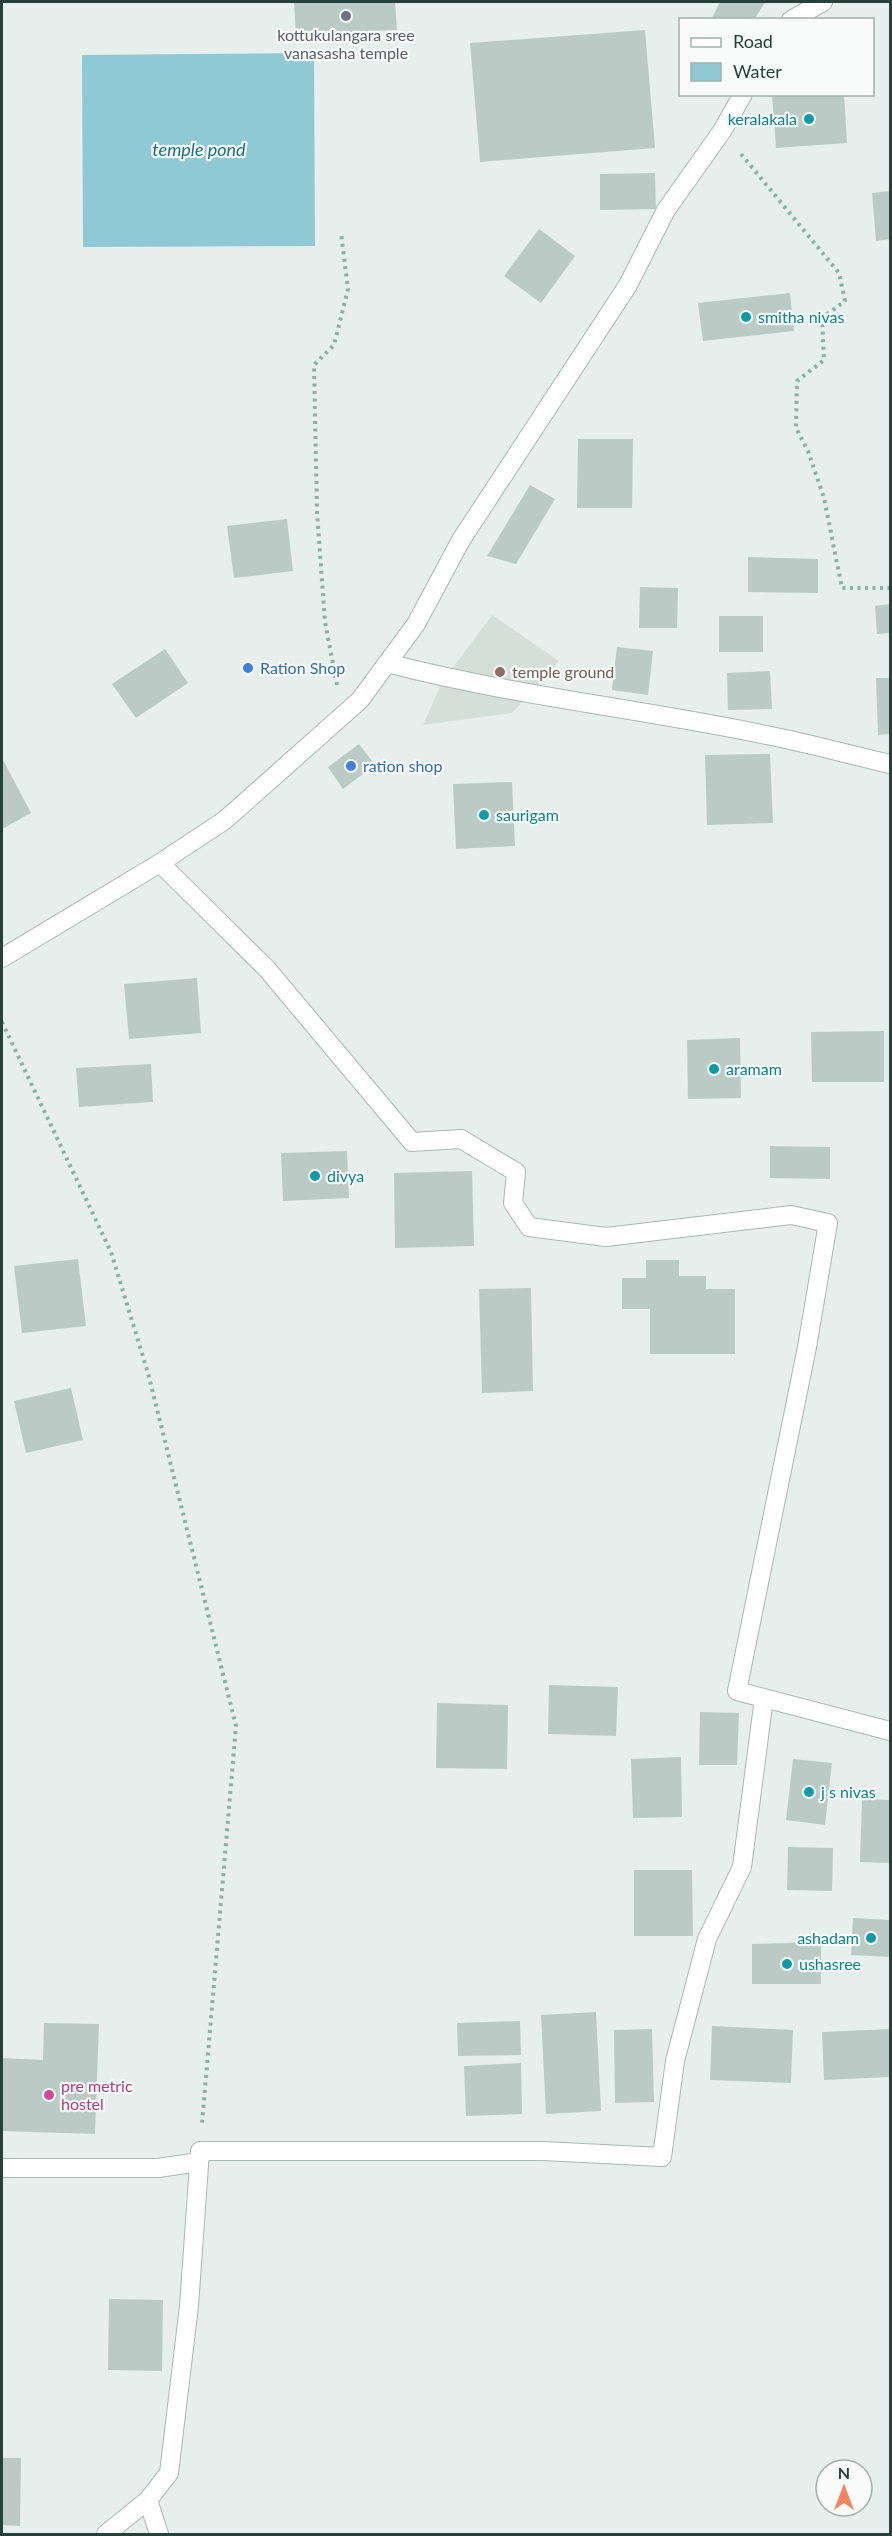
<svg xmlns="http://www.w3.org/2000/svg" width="892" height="2536" font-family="Lato,sans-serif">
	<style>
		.built { fill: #d4dfda }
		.water { fill: #8ec9d4 }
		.building { fill: #bbcac4 }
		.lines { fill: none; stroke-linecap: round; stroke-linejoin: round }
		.minor-casing { stroke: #a8b8b2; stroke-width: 20 }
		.path { stroke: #86b3a5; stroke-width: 4; stroke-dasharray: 3 4.5; stroke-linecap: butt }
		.minor { stroke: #fff; stroke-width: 18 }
		.worship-dot { fill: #6b7280; stroke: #f7fbf9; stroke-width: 2 }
		.culture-dot { fill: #0f9aa8; stroke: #f7fbf9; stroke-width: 2 }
		.shop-dot { fill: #3f7fe0; stroke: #f7fbf9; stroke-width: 2 }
		.education-dot { fill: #8d6e63; stroke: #f7fbf9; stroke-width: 2 }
		.hotel-dot { fill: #d1479c; stroke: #f7fbf9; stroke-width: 2 }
		.labels { text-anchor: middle; stroke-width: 4.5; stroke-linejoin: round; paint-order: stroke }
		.worship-label { font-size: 16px; fill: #5b616d; stroke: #f7fbf9 }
		.culture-label { font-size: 16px; fill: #0d838f; stroke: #f7fbf9; text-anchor: start }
		.shop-label { font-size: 16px; fill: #366cbe; stroke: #f7fbf9; text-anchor: start }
		.education-label { font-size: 16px; fill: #785e54; stroke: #f7fbf9; text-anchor: start }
		.hotel-label { font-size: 16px; fill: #b23c85; stroke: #f7fbf9; text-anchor: start }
		.water-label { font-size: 18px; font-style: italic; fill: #1c6f80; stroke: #f7fbf9 }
	</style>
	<rect width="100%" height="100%" fill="#e6efeb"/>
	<path class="built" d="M 492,615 L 559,661 L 512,713 L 423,725 L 442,682 Z"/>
	<path class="water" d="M 314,53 L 315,246 L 83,247 L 82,55 Z"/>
	<path class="building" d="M 294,2 L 395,2 L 397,30 L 296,34 Z
		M 720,2 L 765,2 L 754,20 L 711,20 Z
		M 645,30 L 655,148 L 480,162 L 470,43 Z
		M 772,94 L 844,94 L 847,143 L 776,148 Z
		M 655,173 L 656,209 L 600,210 L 600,174 Z
		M 890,191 L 890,239 L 876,241 L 872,193 Z
		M 539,229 L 575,256 L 541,303 L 504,276 Z
		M 790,293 L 794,331 L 703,341 L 698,303 Z
		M 578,439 L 633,439 L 632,508 L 577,508 Z
		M 530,485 L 555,499 L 516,564 L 487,556 Z
		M 287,519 L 293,571 L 234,578 L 227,526 Z
		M 748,557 L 818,559 L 818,593 L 748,592 Z
		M 640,587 L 678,588 L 677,628 L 639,628 Z
		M 890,604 L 890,633 L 877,634 L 875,606 Z
		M 719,616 L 763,616 L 763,652 L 719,652 Z
		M 617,647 L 653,651 L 648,695 L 612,690 Z
		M 165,649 L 188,683 L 136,718 L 112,684 Z
		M 770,671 L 772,709 L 728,710 L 727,673 Z
		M 876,678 L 890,678 L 890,734 L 878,735 Z
		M 359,744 L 375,765 L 343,789 L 328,767 Z
		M 770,754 L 773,823 L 707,825 L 705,755 Z
		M 2,758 L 31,813 L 2,829 Z
		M 512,782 L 515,846 L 456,849 L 453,784 Z
		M 197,978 L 201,1033 L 129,1039 L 124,984 Z
		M 884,1031 L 884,1082 L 812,1082 L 811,1032 Z
		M 740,1038 L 741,1098 L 688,1099 L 687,1040 Z
		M 151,1064 L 153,1102 L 79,1107 L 76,1068 Z
		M 770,1146 L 830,1147 L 830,1179 L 770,1178 Z
		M 347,1151 L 349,1198 L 283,1201 L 281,1153 Z
		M 472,1171 L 474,1246 L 395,1248 L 394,1173 Z
		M 78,1259 L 86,1326 L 22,1333 L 14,1266 Z
		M 646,1260 L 679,1260 L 679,1276 L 706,1276 L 706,1289 L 735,1289 L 735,1354 L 650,1354 L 650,1309 L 622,1309 L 622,1278 L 646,1278 Z
		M 531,1288 L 533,1391 L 482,1393 L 479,1289 Z
		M 71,1388 L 83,1440 L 26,1453 L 14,1401 Z
		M 549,1685 L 618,1687 L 616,1736 L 548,1734 Z
		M 437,1703 L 508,1705 L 507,1769 L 436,1768 Z
		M 700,1712 L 739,1713 L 737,1765 L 699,1765 Z
		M 681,1757 L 682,1817 L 633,1818 L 631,1759 Z
		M 793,1759 L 832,1763 L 825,1825 L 786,1820 Z
		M 862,1799 L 890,1800 L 890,1863 L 860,1862 Z
		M 788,1847 L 833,1848 L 832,1891 L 787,1890 Z
		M 634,1870 L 692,1870 L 693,1936 L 634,1936 Z
		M 853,1918 L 890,1920 L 890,1957 L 851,1955 Z
		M 821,1942 L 821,1984 L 752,1984 L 752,1944 Z
		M 596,2012 L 601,2111 L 546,2114 L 541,2015 Z
		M 520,2021 L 521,2055 L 458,2056 L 457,2023 Z
		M 44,2023 L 99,2024 L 95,2134 L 2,2131 L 2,2058 L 43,2060 Z
		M 712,2026 L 793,2030 L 791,2083 L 710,2080 Z
		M 652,2029 L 654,2102 L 615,2103 L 614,2030 Z
		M 890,2029 L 890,2077 L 824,2080 L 822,2032 Z
		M 521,2063 L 522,2114 L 466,2116 L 464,2066 Z
		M 109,2299 L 163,2300 L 162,2371 L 108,2370 Z
		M 2,2458 L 21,2458 L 20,2526 L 2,2525 Z"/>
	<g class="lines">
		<defs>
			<path id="minor" d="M 791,20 L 823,2
				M 387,663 C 514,696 643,709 771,736 C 811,744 851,755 890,764
				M 160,863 L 267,969 L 412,1142 L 461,1139 L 516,1172 L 513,1203 L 529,1227 L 606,1237 L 791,1215 L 828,1223 L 807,1347 L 737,1691 L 890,1731
				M 2,958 L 160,863 L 225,820 L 360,700 L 416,624 L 461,540 L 628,285 L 666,210 L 722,131 L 743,94
				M 4,2168 L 158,2168 L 199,2162
				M 148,2500 L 169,2473 L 189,2306 L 200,2151 L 543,2151 L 662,2157 L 675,2061 L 707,1939 L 742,1867 L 764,1698
				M 106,2534 L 148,2500 L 159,2534"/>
		</defs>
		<use href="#minor" class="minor-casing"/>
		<path class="path" d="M 741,154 L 839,273 L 845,301 L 822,318 L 824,360 L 797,381 L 796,428 L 808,451 L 824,498 L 842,588 L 890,588
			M 337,685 L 325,622 L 317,512 L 314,365 L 334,345 L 348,289 L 341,233
			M 2,1022 L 111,1252 L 148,1373 L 236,1726 L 202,2124"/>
		<use href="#minor" class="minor"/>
	</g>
	<circle class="worship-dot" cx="346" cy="16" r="6"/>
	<g class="culture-dot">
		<circle cx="809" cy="119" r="6"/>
		<circle cx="746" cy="317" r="6"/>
		<circle cx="484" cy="815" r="6"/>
		<circle cx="714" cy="1069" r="6"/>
		<circle cx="315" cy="1176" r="6"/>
		<circle cx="809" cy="1792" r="6"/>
		<circle cx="871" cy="1938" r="6"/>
		<circle cx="787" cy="1964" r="6"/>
	</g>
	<g class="shop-dot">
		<circle cx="248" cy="668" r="6"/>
		<circle cx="351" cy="766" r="6"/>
	</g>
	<circle class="education-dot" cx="500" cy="672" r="6"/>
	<circle class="hotel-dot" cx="49" cy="2095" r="6"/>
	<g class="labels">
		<g class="worship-label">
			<text x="346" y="41">kottukulangara sree<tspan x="346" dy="18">vanasasha temple</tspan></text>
		</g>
		<g class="culture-label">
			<text x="797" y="125" text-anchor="end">keralakala</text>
			<text x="758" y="323">smitha nivas</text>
			<text x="496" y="821">saurigam</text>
			<text x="726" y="1075">aramam</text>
			<text x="327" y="1182">divya</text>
			<text x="821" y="1798">j s nivas</text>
			<text x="859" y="1944" text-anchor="end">ashadam</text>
			<text x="799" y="1970">ushasree</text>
		</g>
		<g class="shop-label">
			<text x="260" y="674">Ration Shop</text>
			<text x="363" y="772">ration shop</text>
		</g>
		<g class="education-label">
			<text x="512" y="678">temple ground</text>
		</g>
		<g class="hotel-label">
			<text x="61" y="2092">pre metric<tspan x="61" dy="18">hostel</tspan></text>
		</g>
		<g class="water-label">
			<text x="199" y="156">temple pond</text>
		</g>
	</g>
	<rect width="892" height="2536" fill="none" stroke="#24423a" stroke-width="6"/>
	<rect x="679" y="18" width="195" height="78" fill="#f7fbf9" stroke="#a3b1ad" stroke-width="1.5"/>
	<rect x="691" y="38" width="30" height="9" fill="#ffffff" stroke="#a3b1ad" stroke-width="1.5"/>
	<text x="733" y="48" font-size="18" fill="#24423a">Road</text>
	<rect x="691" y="63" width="30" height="18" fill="#8ec9d4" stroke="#a3b1ad" stroke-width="1.5"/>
	<text x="733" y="78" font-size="18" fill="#24423a">Water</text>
	<g transform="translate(844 2488)"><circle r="28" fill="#f7fbf9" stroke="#a3b1ad" stroke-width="1.5"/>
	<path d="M0-4.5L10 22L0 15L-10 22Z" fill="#f4845f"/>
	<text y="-9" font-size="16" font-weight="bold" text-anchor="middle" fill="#24423a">N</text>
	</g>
</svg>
